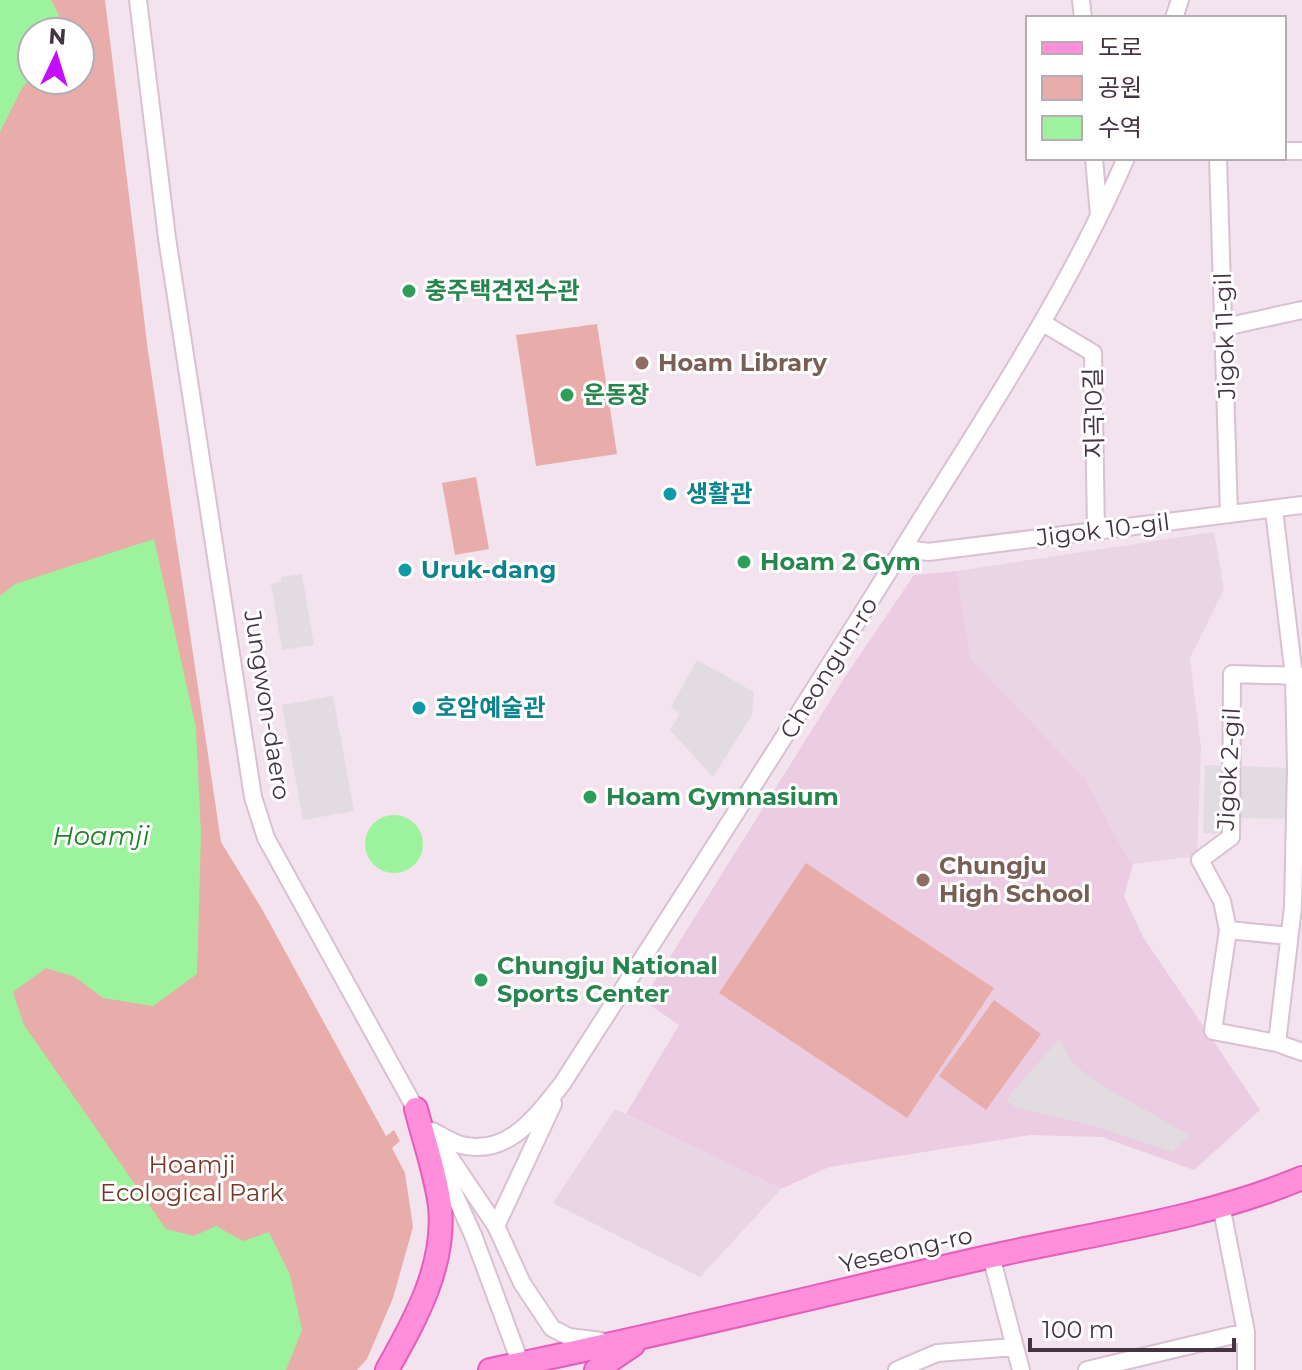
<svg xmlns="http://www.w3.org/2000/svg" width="1302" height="1370" font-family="Montserrat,'Noto Sans KR',sans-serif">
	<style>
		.residential { fill: #ead5e4 }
		.education { fill: #eccce2 }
		.green { fill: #e8adaa; fill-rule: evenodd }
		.parking { fill: #e2dce1 }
		.water { fill: #9cf29d }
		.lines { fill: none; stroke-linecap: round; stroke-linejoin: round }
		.minor-casing { stroke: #d9c0d2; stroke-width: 20 }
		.major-casing { stroke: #e75cbd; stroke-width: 26 }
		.minor { stroke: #fff; stroke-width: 16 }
		.major { stroke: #ff8fdb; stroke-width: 22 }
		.leisure-dot { fill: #2e9e5b; stroke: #fff; stroke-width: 3 }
		.education-dot { fill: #8d6e63; stroke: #fff; stroke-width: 3 }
		.culture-dot { fill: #0f9aa8; stroke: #fff; stroke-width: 3 }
		.labels { text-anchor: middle; stroke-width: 6; stroke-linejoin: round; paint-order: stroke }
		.leisure-label { font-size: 24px; font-weight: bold; fill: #27864d; stroke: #fff; text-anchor: start }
		.street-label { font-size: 24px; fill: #443341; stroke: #fff }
		.education-label { font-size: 24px; font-weight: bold; fill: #785e54; stroke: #fff; text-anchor: start }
		.culture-label { font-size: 24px; font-weight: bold; fill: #0d838f; stroke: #fff; text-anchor: start }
		.park-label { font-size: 24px; fill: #773825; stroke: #fff }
		.water-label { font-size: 26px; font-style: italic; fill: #228225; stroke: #fff }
	</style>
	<rect width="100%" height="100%" fill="#f2e3ee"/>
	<path class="residential" d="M 1214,532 L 1224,589 L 1190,658 L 1201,748 L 1197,856 L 1133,864 L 1118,841 L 1085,778 L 971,659 L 957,571 Z
		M 615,1109 L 781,1189 L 700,1277 L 553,1203 Z"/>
	<path class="education" d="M 957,571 L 971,659 L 1085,778 L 1118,841 L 1133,864 L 1124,896 L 1143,937 L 1260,1110 L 1194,1170 L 1102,1137 L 1030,1135 L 829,1167 L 781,1189 L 626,1114 L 679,1025 L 643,1000 L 845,677 L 914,575 Z"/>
	<path class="green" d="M 0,0 L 105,0 L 148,351 L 221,842 L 262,909 L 386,1136 L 394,1130 L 400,1141 L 392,1148 L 405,1173 L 413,1227 L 393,1298 L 367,1359 L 357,1370 L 0,1370 ZM 32,32 L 80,32 L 80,80 L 32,80 Z
		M 597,324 L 617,454 L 536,466 L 516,335 Z
		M 476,477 L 489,549 L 455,555 L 442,483 Z
		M 806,863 L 994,988 L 907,1118 L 719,993 Z
		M 994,1000 L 1041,1034 L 986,1110 L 939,1076 Z"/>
	<path class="parking" d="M 302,574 L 314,645 L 282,650 L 271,584 L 281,582 L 281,577 Z
		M 697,660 L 754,692 L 752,715 L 713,777 L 670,730 L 680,714 L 671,707 Z
		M 333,696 L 354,811 L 303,820 L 282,705 Z
		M 1205,765 L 1291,768 L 1290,819 L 1239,818 L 1237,834 L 1203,833 Z
		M 1059,1039 L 1075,1066 L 1108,1089 L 1189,1135 L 1173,1152 L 1095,1126 L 1018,1108 L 1006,1100 Z"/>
	<path class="water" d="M 0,0 L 51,0 L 59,15 L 48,32 L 32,32 L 32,77 L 22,88 L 0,132 Z
		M 154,539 L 196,728 L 201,836 L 197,974 L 153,1006 L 103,998 L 75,977 L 46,968 L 13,992 L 24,1025 L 166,1229 L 194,1236 L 216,1226 L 243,1241 L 269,1232 L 290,1275 L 302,1330 L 286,1370 L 0,1370 L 0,596 L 15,584 Z
		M365 844a29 29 0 1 1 58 0a29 29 0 1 1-58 0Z"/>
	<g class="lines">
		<defs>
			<path id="minor" d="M 138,0 L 167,238 L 253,797 L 266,838 L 420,1117
				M 1081,0 L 1083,18
				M 1174,18 L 1180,0
				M 1284,151 L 1302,151
				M 1094,158 L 1099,216
				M 1218,158 L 1229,514
				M 1043,323 L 1093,353 L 1096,531
				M 1225,327 L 1302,310
				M 1274,510 L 1294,676 L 1296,768 L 1293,907 L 1277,1043 L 1302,1052
				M 904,548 L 928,552 L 1302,505
				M 1228,930 L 1289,936
				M 1277,1043 L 1213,1031 L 1228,930 L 1222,901 L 1200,860 L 1231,837 L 1232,674 L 1302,676
				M 432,1131 C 441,1135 451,1142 461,1145 C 508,1157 536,1116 562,1084 C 679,902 796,720 910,537 C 987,413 1068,292 1126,158
				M 440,1143 L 496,1226 L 522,1283 L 552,1328 L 569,1337 L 601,1341
				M 437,1156 L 473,1235 L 523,1370
				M 1221,1205 L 1246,1332 L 1246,1370
				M 496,1226 L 553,1104
				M 991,1256 L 1021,1370
				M 897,1370 L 937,1353 L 1015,1347
				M 1087,1370 L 1246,1332"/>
			<path id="major" d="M 387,1370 C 415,1320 446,1266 440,1206 C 436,1174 424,1140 416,1109
				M 490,1370 C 658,1336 824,1294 992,1256 C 1095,1233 1205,1219 1302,1178
				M 596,1370 L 633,1345"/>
		</defs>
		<use href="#minor" class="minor-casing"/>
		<use href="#major" class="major-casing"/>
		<use href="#minor" class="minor"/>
		<use href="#major" class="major"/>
	</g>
	<g class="leisure-dot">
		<circle cx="409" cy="291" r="8"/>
		<circle cx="567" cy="395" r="8"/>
		<circle cx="744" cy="562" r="8"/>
		<circle cx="590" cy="797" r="8"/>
		<circle cx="481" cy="980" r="8"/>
	</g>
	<g class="education-dot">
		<circle cx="642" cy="363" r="8"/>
		<circle cx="923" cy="880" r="8"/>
	</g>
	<g class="culture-dot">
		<circle cx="670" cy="494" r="8"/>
		<circle cx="405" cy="570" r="8"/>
		<circle cx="419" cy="708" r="8"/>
	</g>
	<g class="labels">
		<g class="leisure-label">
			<text x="425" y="299">충주택견전수관</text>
			<text x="583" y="403">운동장</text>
			<text x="760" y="570">Hoam 2 Gym</text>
			<text x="606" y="805">Hoam Gymnasium</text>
			<text x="497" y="974">Chungju National<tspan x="497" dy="28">Sports Center</tspan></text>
		</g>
		<g class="street-label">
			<text transform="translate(1225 336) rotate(-92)" y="8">Jigok 11-gil</text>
			<text transform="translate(1094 413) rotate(-91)" y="8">지곡10길</text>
			<text transform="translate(1103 530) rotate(-7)" y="8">Jigok 10-gil</text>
			<text transform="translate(829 668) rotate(-58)" y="8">Cheongun-ro</text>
			<text transform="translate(267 705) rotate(81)" y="8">Jungwon-daero</text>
			<text transform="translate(1229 769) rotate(-87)" y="8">Jigok 2-gil</text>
			<text transform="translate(906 1250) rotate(-13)" y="8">Yeseong-ro</text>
		</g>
		<g class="education-label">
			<text x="658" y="371">Hoam Library</text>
			<text x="939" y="874">Chungju<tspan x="939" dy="28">High School</tspan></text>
		</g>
		<g class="culture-label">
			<text x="686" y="502">생활관</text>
			<text x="421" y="578">Uruk-dang</text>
			<text x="435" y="716">호암예술관</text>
		</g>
		<g class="park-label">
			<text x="192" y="1173">Hoamji<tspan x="192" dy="28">Ecological Park</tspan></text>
		</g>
		<g class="water-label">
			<text x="101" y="845">Hoamji</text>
		</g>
	</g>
	<rect x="1026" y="16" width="260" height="144" fill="#ffffff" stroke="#b4adb3" stroke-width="2"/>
	<rect x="1042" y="42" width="40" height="12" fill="#ff8fdb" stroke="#b4adb3" stroke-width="2"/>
	<text x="1098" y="56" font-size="24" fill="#443341">도로</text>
	<rect x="1042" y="76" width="40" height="24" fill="#e8adaa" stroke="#b4adb3" stroke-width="2"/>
	<text x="1098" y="96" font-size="24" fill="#443341">공원</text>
	<rect x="1042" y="116" width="40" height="24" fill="#9cf29d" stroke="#b4adb3" stroke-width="2"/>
	<text x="1098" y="136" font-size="24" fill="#443341">수역</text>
	<g transform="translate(56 56) rotate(4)"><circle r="38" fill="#ffffff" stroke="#b4adb3" stroke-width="2"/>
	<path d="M0-6L14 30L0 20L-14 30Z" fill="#c40dff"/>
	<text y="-12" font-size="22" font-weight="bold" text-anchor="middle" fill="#443341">N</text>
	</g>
	<path d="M1030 1338v12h204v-12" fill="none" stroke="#443341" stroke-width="4"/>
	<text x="1042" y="1338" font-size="24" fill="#443341" stroke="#ffffff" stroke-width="6" paint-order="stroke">100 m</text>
</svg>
